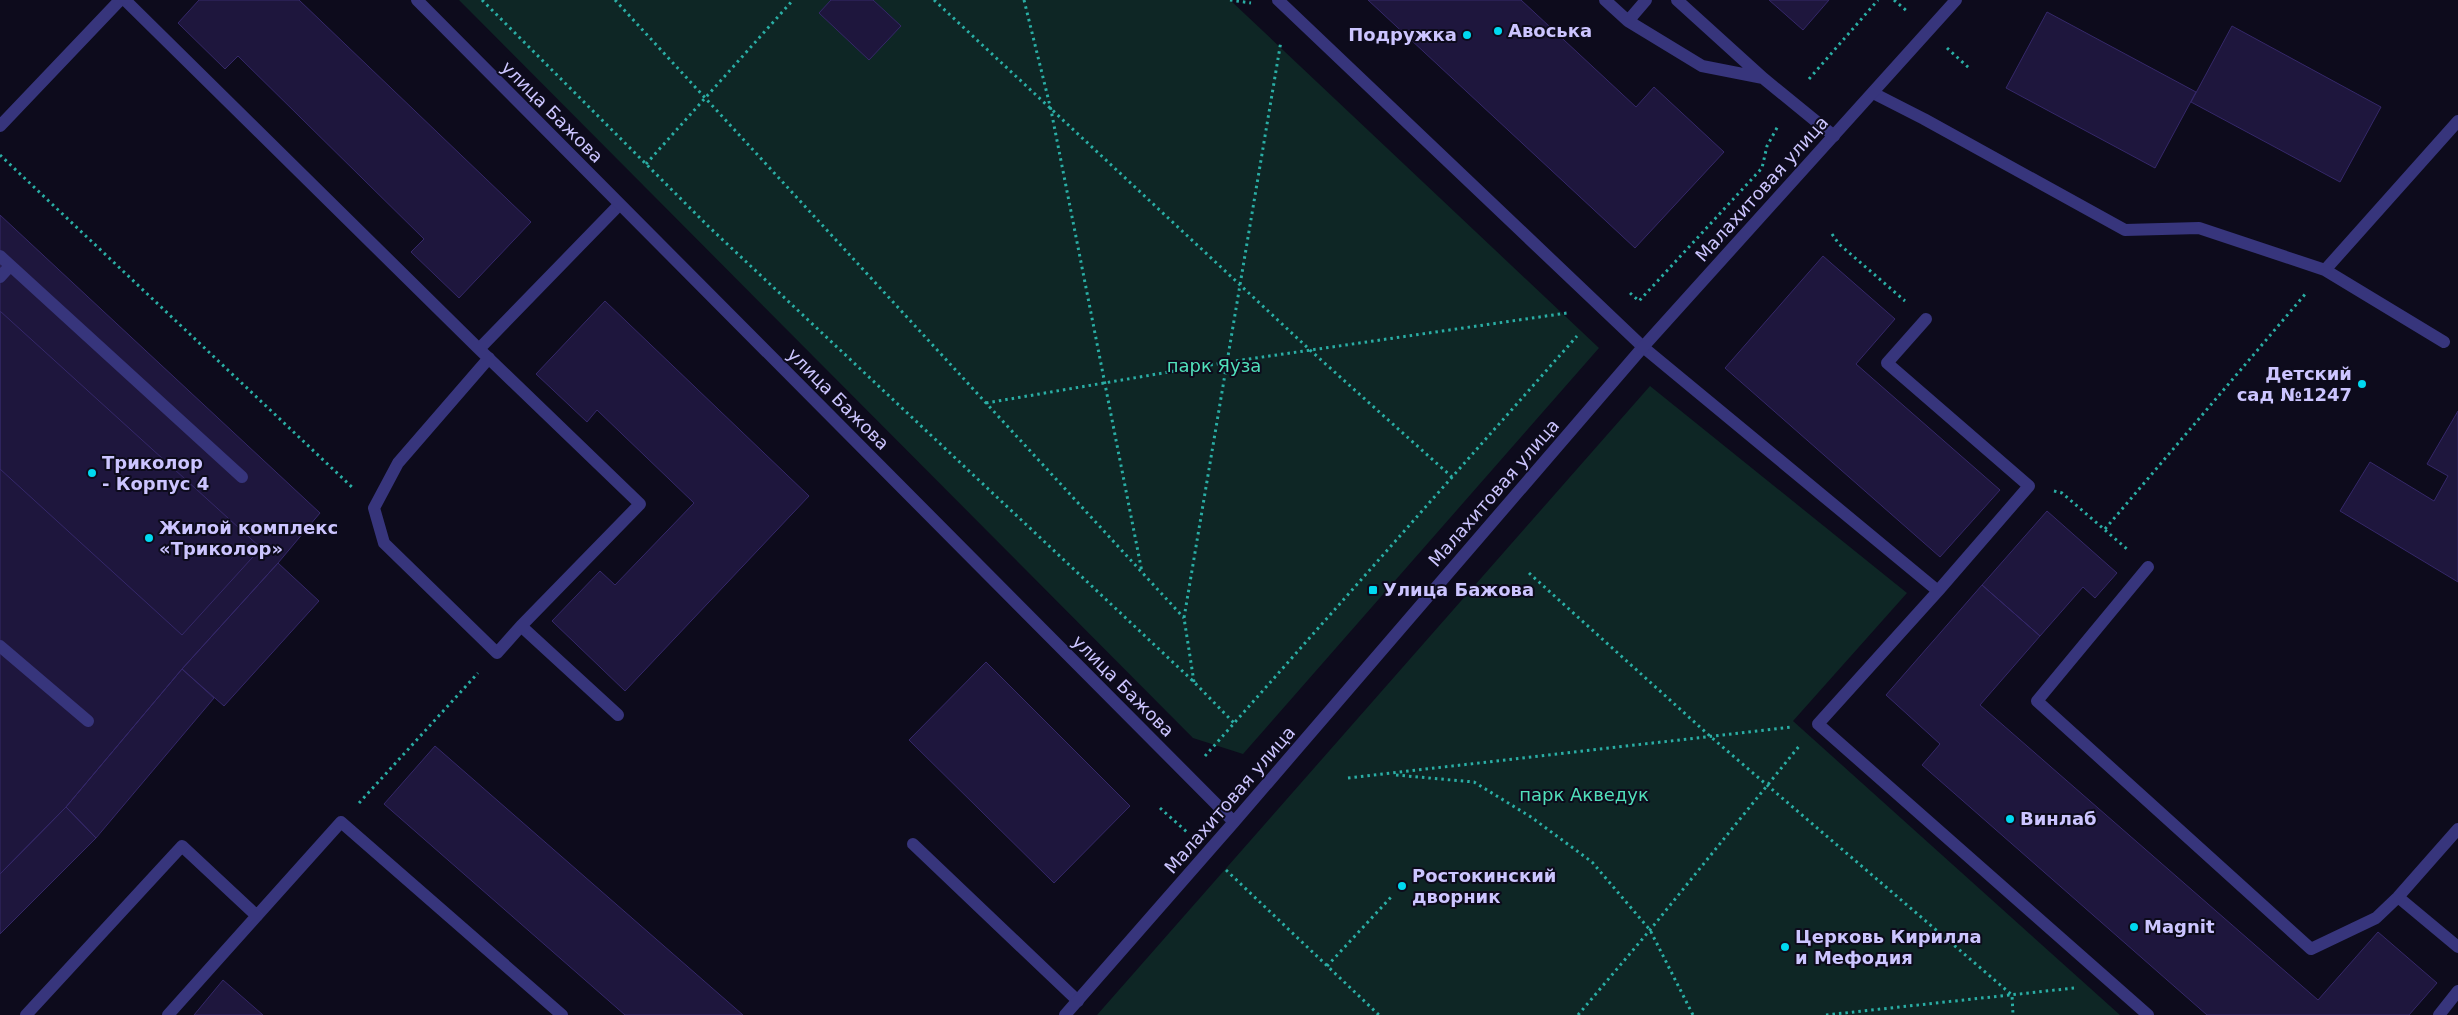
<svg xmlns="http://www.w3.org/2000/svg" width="2458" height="1015" font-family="'DejaVu Sans',sans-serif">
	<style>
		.green { fill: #0e2625 }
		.building { fill: #1e163d; stroke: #352869 }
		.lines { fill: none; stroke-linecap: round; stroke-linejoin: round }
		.path { stroke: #2aaea5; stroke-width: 3; stroke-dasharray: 2.5 4; stroke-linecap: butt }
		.service { stroke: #37357c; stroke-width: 12 }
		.tertiary { stroke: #37357c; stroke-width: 12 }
		.poi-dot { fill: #00d9f0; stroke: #0d0b1c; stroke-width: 2 }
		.labels { text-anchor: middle; stroke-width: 4; stroke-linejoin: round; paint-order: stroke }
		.poi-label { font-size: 18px; font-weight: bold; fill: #ccc5ff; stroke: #0d0b1c; text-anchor: start }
		.street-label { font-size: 18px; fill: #ccc5ff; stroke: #0d0b1c }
		.park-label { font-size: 18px; fill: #51e0bb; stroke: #0d0b1c }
	</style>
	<rect width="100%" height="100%" fill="#0d0b1c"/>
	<path class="green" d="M 459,0 L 1230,0 L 1599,348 L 1243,754 L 1193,738 Z
		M 1650,386 L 1907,593 L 1793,721 L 2120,1015 L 1097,1015 Z"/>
	<path class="building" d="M 199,0 L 299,0 L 531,222 L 459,298 L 411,252 L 424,239 L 238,56 L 225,69 L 178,23 Z
		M 831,0 L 873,0 L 901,26 L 869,60 L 819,13 Z
		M 1368,0 L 1521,0 L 1636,107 L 1654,87 L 1724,152 L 1635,248 Z
		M 1769,0 L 1829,0 L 1803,30 Z
		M 2047,12 L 2196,92 L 2155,168 L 2006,88 Z
		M 2232,26 L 2381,107 L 2340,182 L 2191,102 Z
		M 0,215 L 320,513 L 278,563 L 182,669 L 66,807 L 0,874 Z
		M 1823,256 L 1895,319 L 1856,364 L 2000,490 L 1940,557 L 1725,368 Z
		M 605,301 L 809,496 L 625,691 L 552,621 L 600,571 L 615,585 L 694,503 L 597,410 L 587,422 L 536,374 Z
		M 0,311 L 261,548 L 182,635 L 0,469 Z
		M 2458,411 L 2458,582 L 2340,511 L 2370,462 L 2434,501 L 2448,476 L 2427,464 Z
		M 2047,511 L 2117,573 L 2095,598 L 2083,587 L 2040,636 L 1982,585 Z
		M 278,563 L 319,601 L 224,706 L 182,669 Z
		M 1982,585 L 2040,636 L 1980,705 L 2318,1000 L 2378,932 L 2437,983 L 2409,1015 L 2207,1015 L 1922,765 L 1940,744 L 1886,695 Z
		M 986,662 L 1130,806 L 1054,883 L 909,740 Z
		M 182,669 L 214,698 L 96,838 L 66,807 Z
		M 435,746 L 743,1015 L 625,1015 L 384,804 Z
		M 66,807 L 96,838 L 0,934 L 0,874 Z
		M 223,980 L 263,1015 L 194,1015 Z"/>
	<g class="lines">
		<path class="path" d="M 482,0 L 708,226 L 1194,682 L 1234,723
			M 615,0 L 1184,618
			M 934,0 L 1310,350 L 1452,477
			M 1024,0 L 1051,110 L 1142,572
			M 1230,0 L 1251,3
			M 1894,0 L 1908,12
			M 1947,48 L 1969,68
			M 1809,79 L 1878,0
			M 0,155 L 354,489
			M 646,164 L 793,0
			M 1832,234 L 1839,244 L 1905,301
			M 1630,293 L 1639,301 L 1762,168 L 1767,146 L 1778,126
			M 986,403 L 1228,362 L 1567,313
			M 2054,491 L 2062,493 L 2127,549
			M 2105,529 L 2307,292
			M 1529,573 L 1711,737 L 2012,995 L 2013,1015
			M 1194,682 L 1184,618 L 1281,41
			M 1205,756 L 1577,336
			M 1396,775 L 1474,782 L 1531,817 L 1592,862 L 1650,930 L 1693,1015
			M 1348,778 L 1792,727
			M 359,803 L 478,673
			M 1160,808 L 1188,833
			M 1226,870 L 1379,1015
			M 1327,966 L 1393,895
			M 1578,1015 L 1650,930 L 1800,745
			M 1826,1015 L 2074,988"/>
		<path class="service" d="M 125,0 L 479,349 L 640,504 L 521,626 L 618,715
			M 1278,0 L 1643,347 L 1938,591 L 1818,724 L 2148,1015
			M 1605,0 L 1628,21 L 1702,66 L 1763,78 L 1834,136
			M 1677,0 L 1763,78
			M 1628,21 L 1646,0
			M 1873,93 L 1924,119 L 2125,230 L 2199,228 L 2325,270 L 2444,342
			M 0,126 L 120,0
			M 0,256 L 242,477
			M 2325,270 L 2458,121
			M 0,277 L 10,266
			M 1926,319 L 1887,363 L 2029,486 L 1938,591
			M 479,349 L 619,205
			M 489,358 L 398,463 L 374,508 L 384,543 L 497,653 L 521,626
			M 2148,567 L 2037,701 L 2311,949 L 2376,918 L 2398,897 L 2458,829
			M 0,646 L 88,721
			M 913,844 L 1078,1001
			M 2398,897 L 2458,947
			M 26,1015 L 182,846 L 257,916
			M 168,1015 L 341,822 L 562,1015
			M 2439,1015 L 2458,991"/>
		<path class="tertiary" d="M 417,0 L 1234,822
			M 1065,1015 L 1234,822 L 1643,347 L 1956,0"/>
	</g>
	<g class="poi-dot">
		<circle cx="1498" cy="31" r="5"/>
		<circle cx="1467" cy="35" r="5"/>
		<circle cx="2362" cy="384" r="5"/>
		<circle cx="92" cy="473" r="5"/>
		<circle cx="149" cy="538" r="5"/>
		<rect x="1368" y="585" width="10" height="10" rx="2.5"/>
		<circle cx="2010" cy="819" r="5"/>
		<circle cx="1402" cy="886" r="5"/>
		<circle cx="2134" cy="927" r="5"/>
		<circle cx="1785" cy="947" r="5"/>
	</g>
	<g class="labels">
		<g class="poi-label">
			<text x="1508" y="37">Авоська</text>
			<text x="1457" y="41" text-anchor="end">Подружка</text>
			<text x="2352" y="380" text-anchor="end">Детский<tspan x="2352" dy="21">сад №1247</tspan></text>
			<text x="102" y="469">Триколор<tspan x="102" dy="21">- Корпус 4</tspan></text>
			<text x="159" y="534">Жилой комплекс<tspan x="159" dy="21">«Триколор»</tspan></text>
			<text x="1383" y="596">Улица Бажова</text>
			<text x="2020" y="825">Винлаб</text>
			<text x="1412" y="882">Ростокинский<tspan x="1412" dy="21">дворник</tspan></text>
			<text x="2144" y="933">Magnit</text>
			<text x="1795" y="943">Церковь Кирилла<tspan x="1795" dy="21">и Мефодия</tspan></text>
		</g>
		<g class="street-label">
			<text transform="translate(552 112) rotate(45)" y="6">улица Бажова</text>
			<text transform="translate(1762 189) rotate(-48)" y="6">Малахитовая улица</text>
			<text transform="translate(838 399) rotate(45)" y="6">улица Бажова</text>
			<text transform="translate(1494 493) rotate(-49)" y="6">Малахитовая улица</text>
			<text transform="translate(1123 686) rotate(45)" y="6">улица Бажова</text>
			<text transform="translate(1230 800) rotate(-49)" y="6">Малахитовая улица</text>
		</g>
		<g class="park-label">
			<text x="1214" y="372">парк Яуза</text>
			<text x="1584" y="801">парк Акведук</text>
		</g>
	</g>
</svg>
